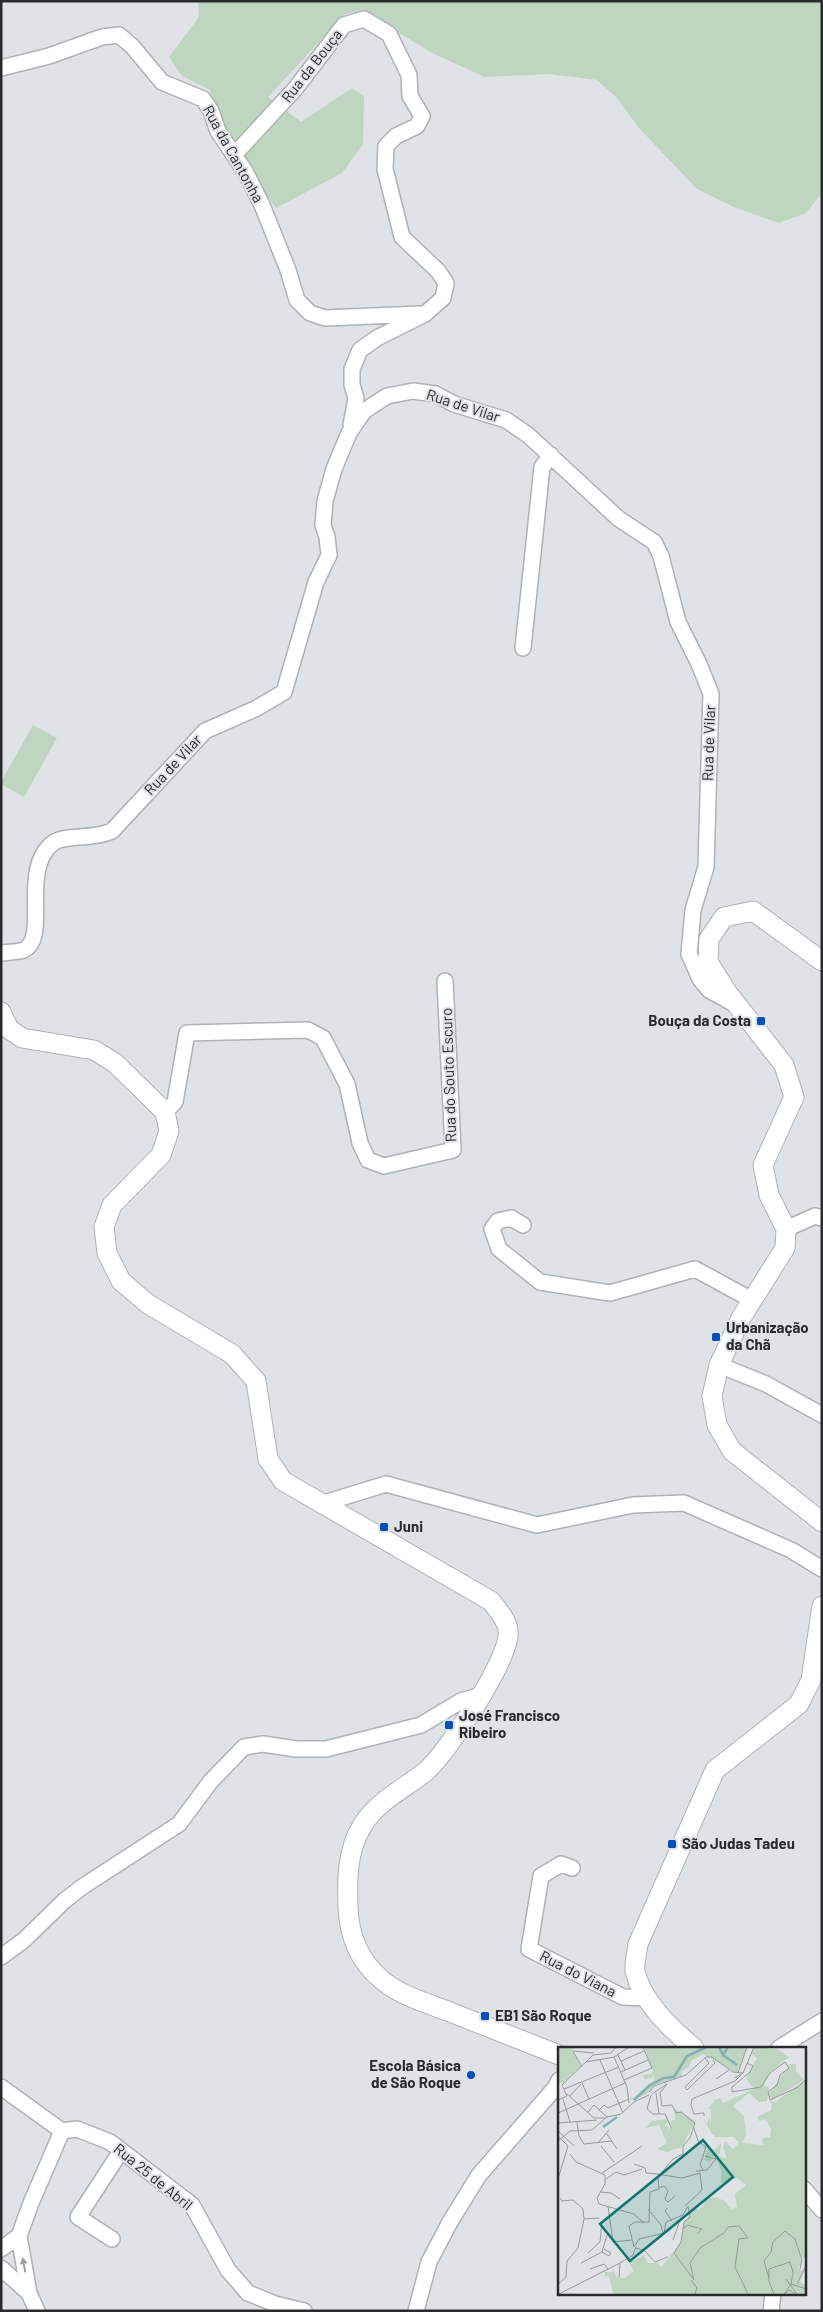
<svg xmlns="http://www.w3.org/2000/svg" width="823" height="2312" font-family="Barlow,sans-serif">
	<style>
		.green { fill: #bed6bf }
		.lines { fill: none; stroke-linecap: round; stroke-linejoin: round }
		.minor-casing { stroke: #afb2b4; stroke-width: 18 }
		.tertiary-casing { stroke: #afb2b4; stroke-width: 21 }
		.minor { stroke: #fff; stroke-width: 15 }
		.tertiary { stroke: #fff; stroke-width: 19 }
		.oneway { fill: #9f9fa0 }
		.poi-dot { fill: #044fb9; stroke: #e0e3e6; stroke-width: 2 }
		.labels { text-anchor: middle; stroke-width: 4; stroke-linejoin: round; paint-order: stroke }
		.street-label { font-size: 15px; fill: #292a2b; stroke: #e0e3e6 }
		.poi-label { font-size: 15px; font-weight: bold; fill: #292a2b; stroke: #e0e3e6; text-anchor: start }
		.inset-river { fill: none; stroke: #85aeb5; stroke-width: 2.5 }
		.inset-road { fill: none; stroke: #97999b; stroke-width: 1 }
		.view { fill: #0f766e; fill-opacity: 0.15; stroke: #0f766e; stroke-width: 2.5 }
		.inset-edge { fill: none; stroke: #292a2b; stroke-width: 2.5 }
	</style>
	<rect width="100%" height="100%" fill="#e0e3e6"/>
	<path class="green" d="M 198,1 L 822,1 L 822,193 L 806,213 L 779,223 L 736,208 L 697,189 L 638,127 L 616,97 L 597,80 L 549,74 L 485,77 L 434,54 L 364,12 L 345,14 L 268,97 L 301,122 L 352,88 L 364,96 L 363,144 L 342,173 L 276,208 L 221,135 L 210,90 L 182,76 L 169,57 L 199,17 Z
		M 33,725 L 57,738 L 24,797 L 1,784 L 1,782 Z"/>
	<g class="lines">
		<defs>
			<path id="minor" d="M 1,68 L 49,56 L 102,37 L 119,35 L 132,46 L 162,82 L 203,99 L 211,111 L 218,131 L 246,173 L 262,205 L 288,270 L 297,300 L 310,313 L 325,318 L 420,314
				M 234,155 L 295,89 L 344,25 L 364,19 L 389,34 L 409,75 L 410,96 L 422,116 L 417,126 L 396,136 L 386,146 L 385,169 L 402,237 L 438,271 L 446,283 L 443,298 L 425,314 L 377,338 L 360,350 L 352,369 L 352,385 L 356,398 L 351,425
				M 523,648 L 542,467 L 551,455
				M 1,953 C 8,952 18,952 24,950 C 50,937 19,869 53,843 C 64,834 93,840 112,831 L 205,731 L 257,708 L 284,692 L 316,582 L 329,555 L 327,537 L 323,525 L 325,501 L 334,469 L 349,433 L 364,411 L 387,396 L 413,391 L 435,394 L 454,404 L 506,420 L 528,435 L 619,519 L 654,542 L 661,556 L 678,622 L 699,664 L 711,694 L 706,867 L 693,910 L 689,954 L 700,979 L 709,990 L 738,1006
				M 165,1112 L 175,1102 L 187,1033 L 308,1030 L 323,1038 L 347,1084 L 360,1143 L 368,1160 L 384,1166 L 453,1150 L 445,981
				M 523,1225 L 511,1218 L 498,1221 L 492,1229 L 499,1249 L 540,1282 L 610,1293 L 695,1269 L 752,1300
				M 786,1229 L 815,1216 L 822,1218
				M 719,1365 L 766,1384 L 822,1415
				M 321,1504 L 386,1484 L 537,1525 L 633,1505 L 684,1503 L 791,1550 L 822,1569
				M 572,1868 L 561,1864 L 541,1876 L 529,1949 L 623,1997 L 647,1998
				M 1,1957 L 24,1940 L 64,1901 L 82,1887 L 179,1824 L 211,1781 L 244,1747 L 263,1744 L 296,1749 L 326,1749 L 421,1725 L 461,1701 L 481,1695
				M 779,2048 L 822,2021
				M 1,2087 L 62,2131 L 77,2129 L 110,2142 L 192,2205 L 228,2270 L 248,2293 L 275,2304 L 304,2311
				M 804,2189 L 822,2210
				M 19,2236 L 29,2293 L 37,2311
				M 112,2239 L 78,2217 L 121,2151
				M 1,2249 L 19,2236 L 31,2203 L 62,2131
				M 1,2268 L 29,2293
				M 416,2311 L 429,2262 L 450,2222 L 479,2175 L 555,2088 L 559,2080
				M 771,2311 L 773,2293"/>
			<path id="tertiary" d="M 822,961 L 753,911 L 724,917 L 709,939 L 708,962 L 727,992 L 784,1065 L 794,1097 L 763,1165 L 769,1195 L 786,1229 L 785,1248 L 741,1318 L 719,1365 L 712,1396 L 717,1425 L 732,1451 L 822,1522
				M 1,1012 L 9,1029 L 22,1038 L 94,1050 L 115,1063 L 165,1112 L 169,1131 L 161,1155 L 112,1205 L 104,1227 L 107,1253 L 121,1281 L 148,1304 L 232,1354 L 256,1381 L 268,1459 L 283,1481 L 491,1601 C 497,1609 507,1620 508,1630 C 513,1655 446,1755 425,1772 C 404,1789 377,1801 362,1826 C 347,1851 347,1879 348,1907 C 349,1936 359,1961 382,1980 C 401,1996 427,2003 450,2012 C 486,2026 523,2041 559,2055
				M 694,2048 C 671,2029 642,2002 635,1971 C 634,1964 637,1952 638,1944 L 715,1770 L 799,1704 L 811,1680 L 822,1606"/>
		</defs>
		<use href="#minor" class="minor-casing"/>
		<use href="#tertiary" class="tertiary-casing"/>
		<use href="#minor" class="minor"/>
		<use href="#tertiary" class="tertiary"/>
	</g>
	<defs><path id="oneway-solid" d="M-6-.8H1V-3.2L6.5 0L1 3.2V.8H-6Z" transform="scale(1.25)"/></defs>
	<use class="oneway" href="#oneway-solid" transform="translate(24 2265) rotate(-100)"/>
	<g class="poi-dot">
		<rect x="756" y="1016" width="10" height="10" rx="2.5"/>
		<rect x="711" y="1332" width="10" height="10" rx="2.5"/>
		<rect x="379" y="1522" width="10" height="10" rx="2.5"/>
		<rect x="444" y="1720" width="10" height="10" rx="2.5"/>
		<rect x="667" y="1839" width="10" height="10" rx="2.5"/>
		<rect x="480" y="2011" width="10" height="10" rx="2.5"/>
		<circle cx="471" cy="2075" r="5"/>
	</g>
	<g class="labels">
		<g class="street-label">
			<text transform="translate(312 66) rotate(-52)" y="5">Rua da Bouça</text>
			<text transform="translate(233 154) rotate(61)" y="5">Rua da Cantonha</text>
			<text transform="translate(463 406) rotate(18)" y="5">Rua de Vilar</text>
			<text transform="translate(709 743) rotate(-88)" y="5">Rua de Vilar</text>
			<text transform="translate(173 765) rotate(-47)" y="5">Rua de Vilar</text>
			<text transform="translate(449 1075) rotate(-92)" y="5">Rua do Souto Escuro</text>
			<text transform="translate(578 1974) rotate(27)" y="5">Rua do Viana</text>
			<text transform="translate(153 2177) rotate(39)" y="5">Rua 25 de Abril</text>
		</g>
		<g class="poi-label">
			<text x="751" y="1026" text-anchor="end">Bouça da Costa</text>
			<text x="726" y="1333">Urbanização<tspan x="726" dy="17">da Chã</tspan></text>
			<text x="394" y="1532">Juni</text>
			<text x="459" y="1721">José Francisco<tspan x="459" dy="17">Ribeiro</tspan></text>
			<text x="682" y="1849">São Judas Tadeu</text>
			<text x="495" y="2021">EB1 São Roque</text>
			<text x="461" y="2071" text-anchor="end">Escola Básica<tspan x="461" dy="17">de São Roque</tspan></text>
		</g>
	</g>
	<g transform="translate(558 2047)">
		<rect width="248" height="248" fill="#e0e3e6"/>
		<path d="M 0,0 L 14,0 L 22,19 L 5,36 L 0,36 ZM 86,0 L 189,0 L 179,26 L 145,7 L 133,14 L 132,19 L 123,25 L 124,29 L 96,38 L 89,47 L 73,53 L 71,50 L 75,51 L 97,33 L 94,27 L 94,31 L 86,32 L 85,28 L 93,27 L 95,22 ZM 197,0 L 219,2 L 231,10 L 212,25 L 206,38 L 211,41 L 209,54 L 201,55 L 191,46 L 175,59 L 186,69 L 188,88 L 184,96 L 205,98 L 204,91 L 212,90 L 213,82 L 208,72 L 201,74 L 199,70 L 213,63 L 214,56 L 211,53 L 217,55 L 247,33 L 248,212 L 243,209 L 244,216 L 240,221 L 243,224 L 246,221 L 242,235 L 247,238 L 247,247 L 55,247 L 51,229 L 48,230 L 46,225 L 55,225 L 54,221 L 59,231 L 67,231 L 76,224 L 71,216 L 86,208 L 90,216 L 99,216 L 103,220 L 123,196 L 126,177 L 134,164 L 144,160 L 150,151 L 161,150 L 159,152 L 166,153 L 173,162 L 179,160 L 177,147 L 188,138 L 179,131 L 163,136 L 163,123 L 158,110 L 151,109 L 154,112 L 152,115 L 146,113 L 149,103 L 158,102 L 164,95 L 161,109 L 169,112 L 165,100 L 167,94 L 175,102 L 181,96 L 176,90 L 156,90 L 157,87 L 154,87 L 145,71 L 149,76 L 151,70 L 153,77 L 153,62 L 150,62 L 157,53 L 162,51 L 165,56 L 196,42 L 188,32 L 199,11 L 194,7 ZM 232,17 L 238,17 L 238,24 L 246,33 L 214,53 L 211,47 ZM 116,61 L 137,75 L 124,100 L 109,105 L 99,102 L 109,96 L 101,78 L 88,81 L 93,74 L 109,72 L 111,75 L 106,78 L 115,83 L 112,75 L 117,72 Z" fill="#bed6bf"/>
		<path class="inset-river" d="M 161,0 L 165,8 L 170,0M 165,8 L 179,18M 76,53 L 92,38 L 106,31 L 116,30 L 129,9 L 149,0M 45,80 L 59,70"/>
		<path class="inset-road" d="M 15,4 L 36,6M 15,4 L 24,20M 60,8 L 67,23M 56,10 L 69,40 L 71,56M 147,11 L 151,16 L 127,40 L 129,43 L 157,16 L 155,13M 42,13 L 65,66M 63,14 L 86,4M 28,15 L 56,10 L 71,0M 189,16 L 195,19 L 192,25 L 174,40 L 174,45 L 203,40 L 212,26 L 227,15 L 231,21 L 222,28 L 219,38 L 210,45 L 212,53 L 240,40 L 248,32M 63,25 L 90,13M 180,26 L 189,0M 176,31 L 185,26 L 196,0M 158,32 L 171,23M 66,33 L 94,21 L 85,0M 24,36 L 31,52M 4,38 L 35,8 L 53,6 L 58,0M 6,42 L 61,20M 91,45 L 96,39 L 128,28 L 148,10 L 154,10 L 175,25 L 185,26M 98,46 L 101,67M 9,47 L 36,71 L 47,71M 94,47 L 109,37 L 102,46 L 104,59 L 114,58 L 118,66 L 123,65 L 137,76 L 132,91 L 125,99 L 125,107 L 115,112 L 100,130 L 101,142 L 92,145 L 91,175 L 77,175 L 71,179 L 76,200 L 81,192 L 106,186 L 108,175 L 125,168 L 130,159 L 132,170 L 126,175 L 123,195 L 116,206 L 136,233 L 132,216 L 142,201 L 166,186 L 170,180 L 181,179 L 190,191 L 181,192 L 177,220 L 190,247M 93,48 L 89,62 L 95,67 L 107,67 L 114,82M 12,49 L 23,37M 5,52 L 12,75M 0,53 L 9,49 L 4,38M 133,58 L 134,52 L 177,34 L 183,28M 133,58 L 136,67 L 146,66 L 146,69M 41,63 L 46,58 L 50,61 L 71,52M 30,65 L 36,58 L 49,70M 0,66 L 67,36M 19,75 L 21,89 L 26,97 L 54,94M 0,76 L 39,73M 136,81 L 140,94 L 148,100 L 142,118 L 146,124M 34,83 L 49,70 L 63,67 L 76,55 L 91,48M 0,84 L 16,99M 49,87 L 59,102M 0,89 L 10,99 L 0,132M 0,94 L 12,84 L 34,83M 40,96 L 51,83M 43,99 L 56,115M 12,107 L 18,115 L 47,128 L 47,137 L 39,151 L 41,157 L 76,167 L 86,176M 76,117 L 87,121 L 88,126 L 100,127M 138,124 L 149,123 L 158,112 L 147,109M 44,126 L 84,99M 99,127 L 124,131 L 142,126 L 144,143 L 127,159M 48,132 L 58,125 L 66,128 L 84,122M 101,141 L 106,139 L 110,144 L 107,152 L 110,155 L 117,149M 42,145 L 53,146 L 62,152M 2,151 L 4,154 L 15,153 L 25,162 L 26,172 L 41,171M 50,159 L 55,195 L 74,193M 109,161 L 107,164 L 114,174M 90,162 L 103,178 L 105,187M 125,182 L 129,178 L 144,182 L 140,186M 115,193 L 121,176 L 119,173M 78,201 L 87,204 L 97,215 L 110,210M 44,205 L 51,209 L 53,206 L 46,202M 30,206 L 42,195 L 44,174M 232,215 L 235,225 L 233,237 L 248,242M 23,216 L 44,205 L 49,188M 32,222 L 46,217 L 50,222M 61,231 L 62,216M 211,231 L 206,214 L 213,205 L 215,195 L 227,184 L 237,192 L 244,213 L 242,222M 228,232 L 239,247M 133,233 L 139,241 L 137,247M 0,237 L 8,230 L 9,214 L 20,201 L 26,172M 233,237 L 226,247 L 232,243 L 237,247M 239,237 L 248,219M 1,247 L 62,216 L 75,208 L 78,200M 216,247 L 211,235 L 211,222 L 232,215"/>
		<path class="view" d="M 145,93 L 175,130 L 72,214 L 42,177 Z"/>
		<rect width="248" height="248" class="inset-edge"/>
	</g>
	<rect width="823" height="2312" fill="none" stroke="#292a2b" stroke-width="5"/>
</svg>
